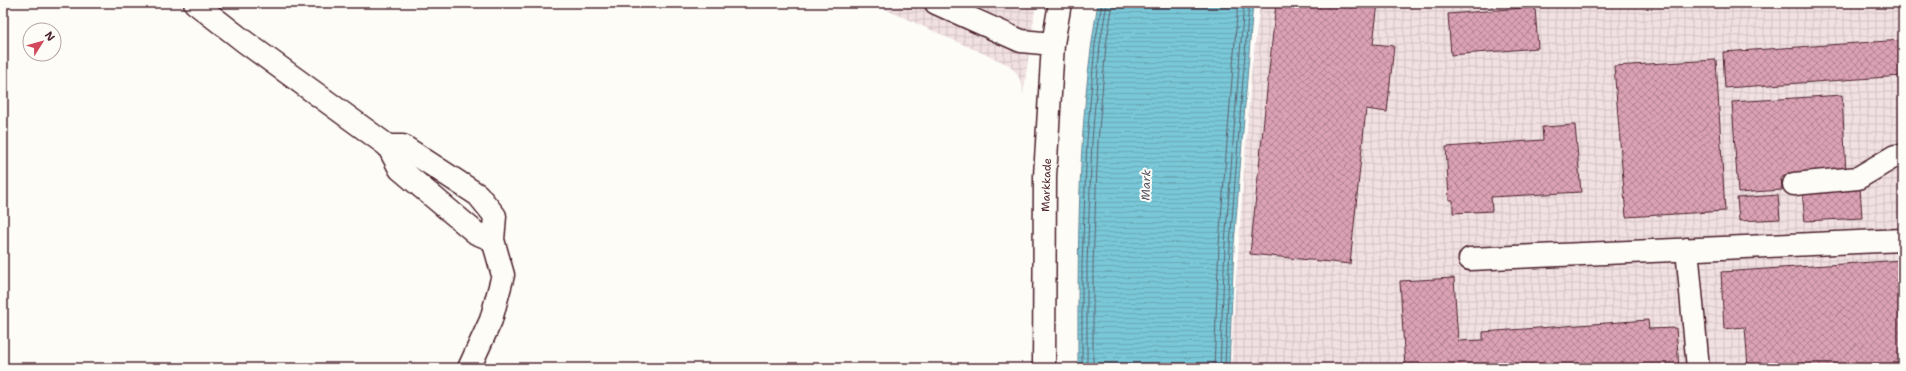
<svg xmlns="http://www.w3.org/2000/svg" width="1906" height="371" font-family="'Shantell Sans',sans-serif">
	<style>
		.industrial { fill: url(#industrial-grid) }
		.water { fill: url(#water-rules); stroke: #668492 }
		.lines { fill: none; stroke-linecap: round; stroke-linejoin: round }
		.shore { stroke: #5d6270; stroke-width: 1 }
		.building { fill: url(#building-cross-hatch); stroke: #4a1f2b }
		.minor-casing { stroke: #4a1f2b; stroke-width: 25 }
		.path { stroke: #4a1f2b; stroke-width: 2.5; stroke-dasharray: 1 3; stroke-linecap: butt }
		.minor { stroke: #fdfcf7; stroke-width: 22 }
		.labels { text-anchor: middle; stroke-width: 4; stroke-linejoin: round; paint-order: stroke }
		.street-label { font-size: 11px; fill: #4a1f2b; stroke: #fdfcf7 }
		.water-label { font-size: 12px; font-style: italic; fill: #5a5a67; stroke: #fdfcf7 }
	</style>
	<defs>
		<pattern id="industrial-grid" width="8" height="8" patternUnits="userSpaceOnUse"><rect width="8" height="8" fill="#f2e1e3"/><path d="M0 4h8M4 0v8" fill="none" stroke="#d1c1c3"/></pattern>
		<pattern id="water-rules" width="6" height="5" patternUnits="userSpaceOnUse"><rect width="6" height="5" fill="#79c7d7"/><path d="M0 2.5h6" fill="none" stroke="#6aaab9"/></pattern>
		<pattern id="building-cross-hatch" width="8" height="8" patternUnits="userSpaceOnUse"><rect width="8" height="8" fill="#daa2b4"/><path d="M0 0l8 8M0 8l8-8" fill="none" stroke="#b38393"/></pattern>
	</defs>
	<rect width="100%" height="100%" fill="#fdfcf7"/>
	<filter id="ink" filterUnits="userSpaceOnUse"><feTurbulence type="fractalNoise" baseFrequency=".025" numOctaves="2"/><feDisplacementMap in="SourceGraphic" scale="8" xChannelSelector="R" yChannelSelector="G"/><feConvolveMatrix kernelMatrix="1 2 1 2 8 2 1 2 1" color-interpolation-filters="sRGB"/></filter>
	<g filter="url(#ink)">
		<path class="industrial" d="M 871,3 L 1036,3 L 1023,95 L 1022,84 L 1017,74 L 1009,65 Z
			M 1260,3 L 1903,3 L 1903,368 L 1232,368 L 1232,337 L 1251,74 Z"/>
		<path class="water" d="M 1098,3 L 1253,3 L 1234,245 L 1229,368 L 1078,368 C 1078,247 1077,123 1098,3 Z"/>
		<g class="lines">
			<path class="shore" d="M 1082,368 L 1082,264 L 1087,141 L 1095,44 L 1102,3
				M 1087,368 L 1087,264 L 1092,141 L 1100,44 L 1107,3
				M 1093,368 L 1093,264 L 1098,142 L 1106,45 L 1113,3
				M 1214,368 L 1219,244 L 1238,3
				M 1220,368 L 1225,244 L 1244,3
				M 1225,368 L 1230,245 L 1249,3"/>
		</g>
		<path class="building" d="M 1276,3 L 1378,3 L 1373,44 L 1394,46 L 1387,112 L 1366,109 L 1350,264 L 1250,254 Z
			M 1535,7 L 1538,48 L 1451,55 L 1448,14 Z
			M 1903,40 L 1903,76 L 1725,88 L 1723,52 Z
			M 1716,60 L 1725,211 L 1626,217 L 1614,66 Z
			M 1842,95 L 1846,173 L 1781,177 L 1782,190 L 1738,193 L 1732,102 Z
			M 1575,125 L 1581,192 L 1491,197 L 1492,211 L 1453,213 L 1453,200 L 1449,200 L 1446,147 L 1543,140 L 1542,127 Z
			M 1860,187 L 1862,218 L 1805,221 L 1802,191 Z
			M 1778,195 L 1780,219 L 1739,221 L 1737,198 Z
			M 1903,260 L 1903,368 L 1748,368 L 1745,327 L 1724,329 L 1721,272 Z
			M 1454,278 L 1458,341 L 1483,340 L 1483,332 L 1648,320 L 1649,329 L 1676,328 L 1679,368 L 1405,368 L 1400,281 Z"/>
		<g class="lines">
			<defs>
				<path id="minor" d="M 195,3 L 245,42 L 388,146 L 400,169 L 476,233 L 493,240 L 503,275 L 491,320 L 469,368
					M 936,3 L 1021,41 L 1053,44
					M 388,146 L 403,146 L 478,195 L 495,216 L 493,240
					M 1794,184 L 1858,178 L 1895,156 L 1903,156
					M 1687,249 L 1698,368
					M 1470,259 L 1903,240
					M 1044,368 L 1045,176 L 1053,44 L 1060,3"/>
			</defs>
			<use href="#minor" class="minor-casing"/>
			<path class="path" d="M 1430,3 L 1430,6 L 1464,6 L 1563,3"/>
			<use href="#minor" class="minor"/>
		</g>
	</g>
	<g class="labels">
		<g class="street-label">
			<text transform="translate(1046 185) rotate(-88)" y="4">Markkade</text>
		</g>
		<g class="water-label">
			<text transform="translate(1146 185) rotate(-88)" y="4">Mark</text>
		</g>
	</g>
	<rect width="1906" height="371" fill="none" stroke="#fdfcf7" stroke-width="16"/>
	<rect x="8" y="8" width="1890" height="355" fill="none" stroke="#4a1f2b" stroke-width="1.5" filter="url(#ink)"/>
	<g transform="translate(42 42) rotate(53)"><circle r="19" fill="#fdfcf7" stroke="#b5a4a5"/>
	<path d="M0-3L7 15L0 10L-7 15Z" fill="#d1495b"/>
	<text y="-6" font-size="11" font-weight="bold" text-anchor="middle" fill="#4a1f2b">N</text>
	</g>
</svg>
